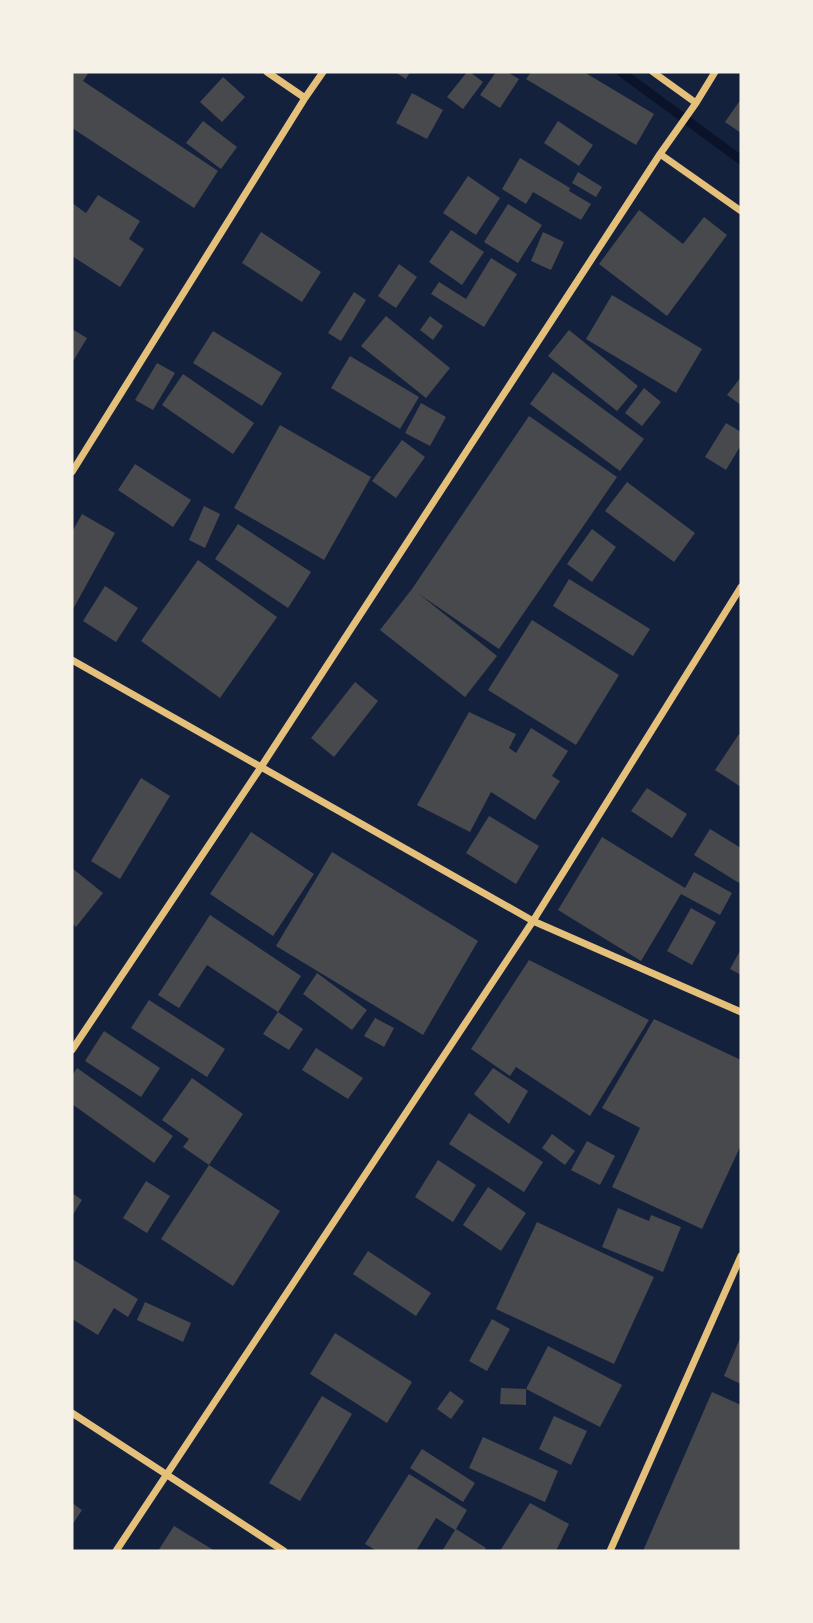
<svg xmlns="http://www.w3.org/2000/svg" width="813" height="1623" font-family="Commissioner,sans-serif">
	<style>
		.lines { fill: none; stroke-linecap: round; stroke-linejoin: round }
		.stream { stroke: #0b132b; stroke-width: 9 }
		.building { fill: #48494c }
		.minor { stroke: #e5c07b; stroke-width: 7 }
	</style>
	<rect width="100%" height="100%" fill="#14213d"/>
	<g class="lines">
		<path class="stream" d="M 621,72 L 741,160"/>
	</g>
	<path class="building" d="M 72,72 L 89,72 L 83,81 L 218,171 L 194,208 L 72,128 Z
		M 395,72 L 410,72 L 406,79 Z
		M 467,72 L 470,72 L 483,82 L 463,109 L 447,97 Z
		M 496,72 L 507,72 L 519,79 L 500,108 L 480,95 Z
		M 531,72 L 584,72 L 654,114 L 636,145 L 526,79 Z
		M 223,77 L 245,97 L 222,122 L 200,102 Z
		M 412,93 L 443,110 L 427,139 L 396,123 Z
		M 741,99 L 741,133 L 725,122 Z
		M 203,121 L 237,147 L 221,169 L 186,143 Z
		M 558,121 L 593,145 L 579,166 L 544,143 Z
		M 520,158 L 570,188 L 569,191 L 591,204 L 581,220 L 533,192 L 526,204 L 502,189 Z
		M 578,172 L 602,187 L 596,197 L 572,183 Z
		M 468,176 L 500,198 L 476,235 L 443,213 Z
		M 98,195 L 140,221 L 129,239 L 144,249 L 120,287 L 72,256 L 72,203 L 86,213 Z
		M 508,204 L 542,225 L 518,263 L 484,242 Z
		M 639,210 L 683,244 L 704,217 L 727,235 L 667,316 L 599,264 Z
		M 451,230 L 484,252 L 462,285 L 429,262 Z
		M 261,232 L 321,272 L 302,302 L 242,263 Z
		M 543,232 L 564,242 L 551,270 L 531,261 Z
		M 491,258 L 517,274 L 484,327 L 431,294 L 439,282 L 466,299 Z
		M 399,264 L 417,277 L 396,308 L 378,296 Z
		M 354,292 L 366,300 L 341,341 L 328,333 Z
		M 612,295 L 702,349 L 676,393 L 586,339 Z
		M 386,316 L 450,368 L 426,398 L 361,346 Z
		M 430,316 L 443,326 L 433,340 L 420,330 Z
		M 72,329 L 87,338 L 72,363 Z
		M 569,330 L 638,386 L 617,411 L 548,356 Z
		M 213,331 L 282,373 L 262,406 L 193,363 Z
		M 350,356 L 419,397 L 400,429 L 331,388 Z
		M 157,363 L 175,373 L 153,410 L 135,400 Z
		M 553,372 L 644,439 L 620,471 L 530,404 Z
		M 183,374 L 254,423 L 233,454 L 162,405 Z
		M 741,377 L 741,405 L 727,395 Z
		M 644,388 L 661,402 L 642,426 L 625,413 Z
		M 421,403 L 446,417 L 430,446 L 405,433 Z
		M 529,416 L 617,477 L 499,649 L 419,594 L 497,656 L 465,697 L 380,630 L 412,589 Z
		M 726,423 L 741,432 L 741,445 L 726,470 L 705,457 Z
		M 280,425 L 371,477 L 324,560 L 234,508 Z
		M 402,440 L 425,457 L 396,498 L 372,481 Z
		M 135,464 L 191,500 L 173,527 L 118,490 Z
		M 627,482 L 695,533 L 674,562 L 605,511 Z
		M 204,506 L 220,514 L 205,548 L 189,540 Z
		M 82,514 L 115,533 L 72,611 L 72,532 Z
		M 238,524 L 311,572 L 288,608 L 215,559 Z
		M 592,529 L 616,547 L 592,582 L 567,564 Z
		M 198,560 L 277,617 L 220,698 L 141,641 Z
		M 569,579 L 650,629 L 633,656 L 553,606 Z
		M 105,586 L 138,608 L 116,642 L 83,621 Z
		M 532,620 L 619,675 L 576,745 L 488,690 Z
		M 355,682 L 378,701 L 334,757 L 311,738 Z
		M 469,712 L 516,734 L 509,748 L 516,753 L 531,728 L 568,751 L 552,776 L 560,781 L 535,820 L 491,792 L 470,832 L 417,805 Z
		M 739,734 L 741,736 L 741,787 L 715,770 Z
		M 141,778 L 170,796 L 120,879 L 91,861 Z
		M 647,788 L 687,814 L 672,838 L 631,811 Z
		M 489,816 L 539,846 L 516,884 L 466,853 Z
		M 710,829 L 741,848 L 741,879 L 739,883 L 694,855 Z
		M 251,832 L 314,874 L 273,936 L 210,894 Z
		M 602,837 L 685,888 L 694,872 L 732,893 L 720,915 L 681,894 L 641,961 L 558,910 Z
		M 332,852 L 478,941 L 423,1035 L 276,946 Z
		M 72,868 L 103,893 L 76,927 L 72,923 Z
		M 691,908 L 716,922 L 692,965 L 667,951 Z
		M 210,915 L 301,976 L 278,1012 L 303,1029 L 289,1050 L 263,1034 L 278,1012 L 207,965 L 179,1008 L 158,995 Z
		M 741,949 L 741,975 L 730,969 Z
		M 529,960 L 649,1020 L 590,1116 L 516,1067 L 510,1076 L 471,1049 Z
		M 317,973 L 367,1010 L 352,1030 L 303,994 Z
		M 149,1000 L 225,1049 L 207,1077 L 131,1028 Z
		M 375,1018 L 394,1028 L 384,1047 L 364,1036 Z
		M 654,1019 L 741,1060 L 741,1145 L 702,1229 L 612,1187 L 640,1128 L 602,1108 Z
		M 104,1031 L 160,1068 L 141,1097 L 85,1061 Z
		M 316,1048 L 363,1078 L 348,1099 L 302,1070 Z
		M 77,1068 L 173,1136 L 154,1163 L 72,1104 L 72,1076 Z
		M 493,1068 L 528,1091 L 509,1124 L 474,1094 Z
		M 192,1078 L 243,1114 L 209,1165 L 183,1147 L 189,1139 L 162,1120 Z
		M 469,1113 L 543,1162 L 524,1192 L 449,1144 Z
		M 552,1134 L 575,1151 L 565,1165 L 542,1148 Z
		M 587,1141 L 615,1156 L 600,1185 L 571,1170 Z
		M 438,1160 L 476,1185 L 453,1222 L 415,1197 Z
		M 209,1165 L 280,1211 L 233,1286 L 161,1239 Z
		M 146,1181 L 170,1196 L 147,1233 L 123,1218 Z
		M 488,1187 L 526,1213 L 501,1251 L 463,1225 Z
		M 72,1193 L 82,1200 L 72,1216 Z
		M 618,1208 L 649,1221 L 651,1215 L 681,1227 L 663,1272 L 602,1247 Z
		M 537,1222 L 654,1277 L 614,1364 L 496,1309 Z
		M 368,1251 L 431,1293 L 416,1316 L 353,1274 Z
		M 72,1259 L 138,1299 L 128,1317 L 114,1308 L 98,1335 L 72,1319 Z
		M 145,1302 L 191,1323 L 183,1342 L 137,1320 Z
		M 492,1319 L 510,1329 L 487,1371 L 469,1361 Z
		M 335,1333 L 412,1382 L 387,1423 L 310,1374 Z
		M 741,1336 L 741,1384 L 724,1376 Z
		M 548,1346 L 622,1385 L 600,1427 L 526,1389 Z
		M 501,1388 L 526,1389 L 526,1405 L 500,1404 Z
		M 450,1391 L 464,1401 L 451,1419 L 437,1409 Z
		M 712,1392 L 741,1405 L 741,1551 L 643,1551 Z
		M 322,1396 L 352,1414 L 300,1501 L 269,1483 Z
		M 554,1416 L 587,1431 L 571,1465 L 539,1449 Z
		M 483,1437 L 558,1471 L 545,1502 L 469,1468 Z
		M 422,1449 L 475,1483 L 463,1502 L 410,1468 Z
		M 409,1474 L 467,1510 L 456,1529 L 486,1548 L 484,1551 L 442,1551 L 455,1530 L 436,1518 L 416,1551 L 377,1551 L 365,1544 Z
		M 72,1503 L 82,1510 L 72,1525 Z
		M 530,1503 L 569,1524 L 556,1551 L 500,1551 Z
		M 174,1526 L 215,1551 L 158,1551 Z"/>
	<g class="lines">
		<path class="minor" d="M 267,72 L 305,98
			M 653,72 L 696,103
			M 660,154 L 741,211
			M 72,472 L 305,98 L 323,72
			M 72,660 L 533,921 L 741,1012
			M 72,1050 L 261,767 L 660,154 L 696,103 L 715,72
			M 72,1413 L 284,1551
			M 116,1551 L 533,921 L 741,587
			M 610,1551 L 741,1256"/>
	</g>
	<rect width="813" height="1623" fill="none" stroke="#f6f1e7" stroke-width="147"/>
</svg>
